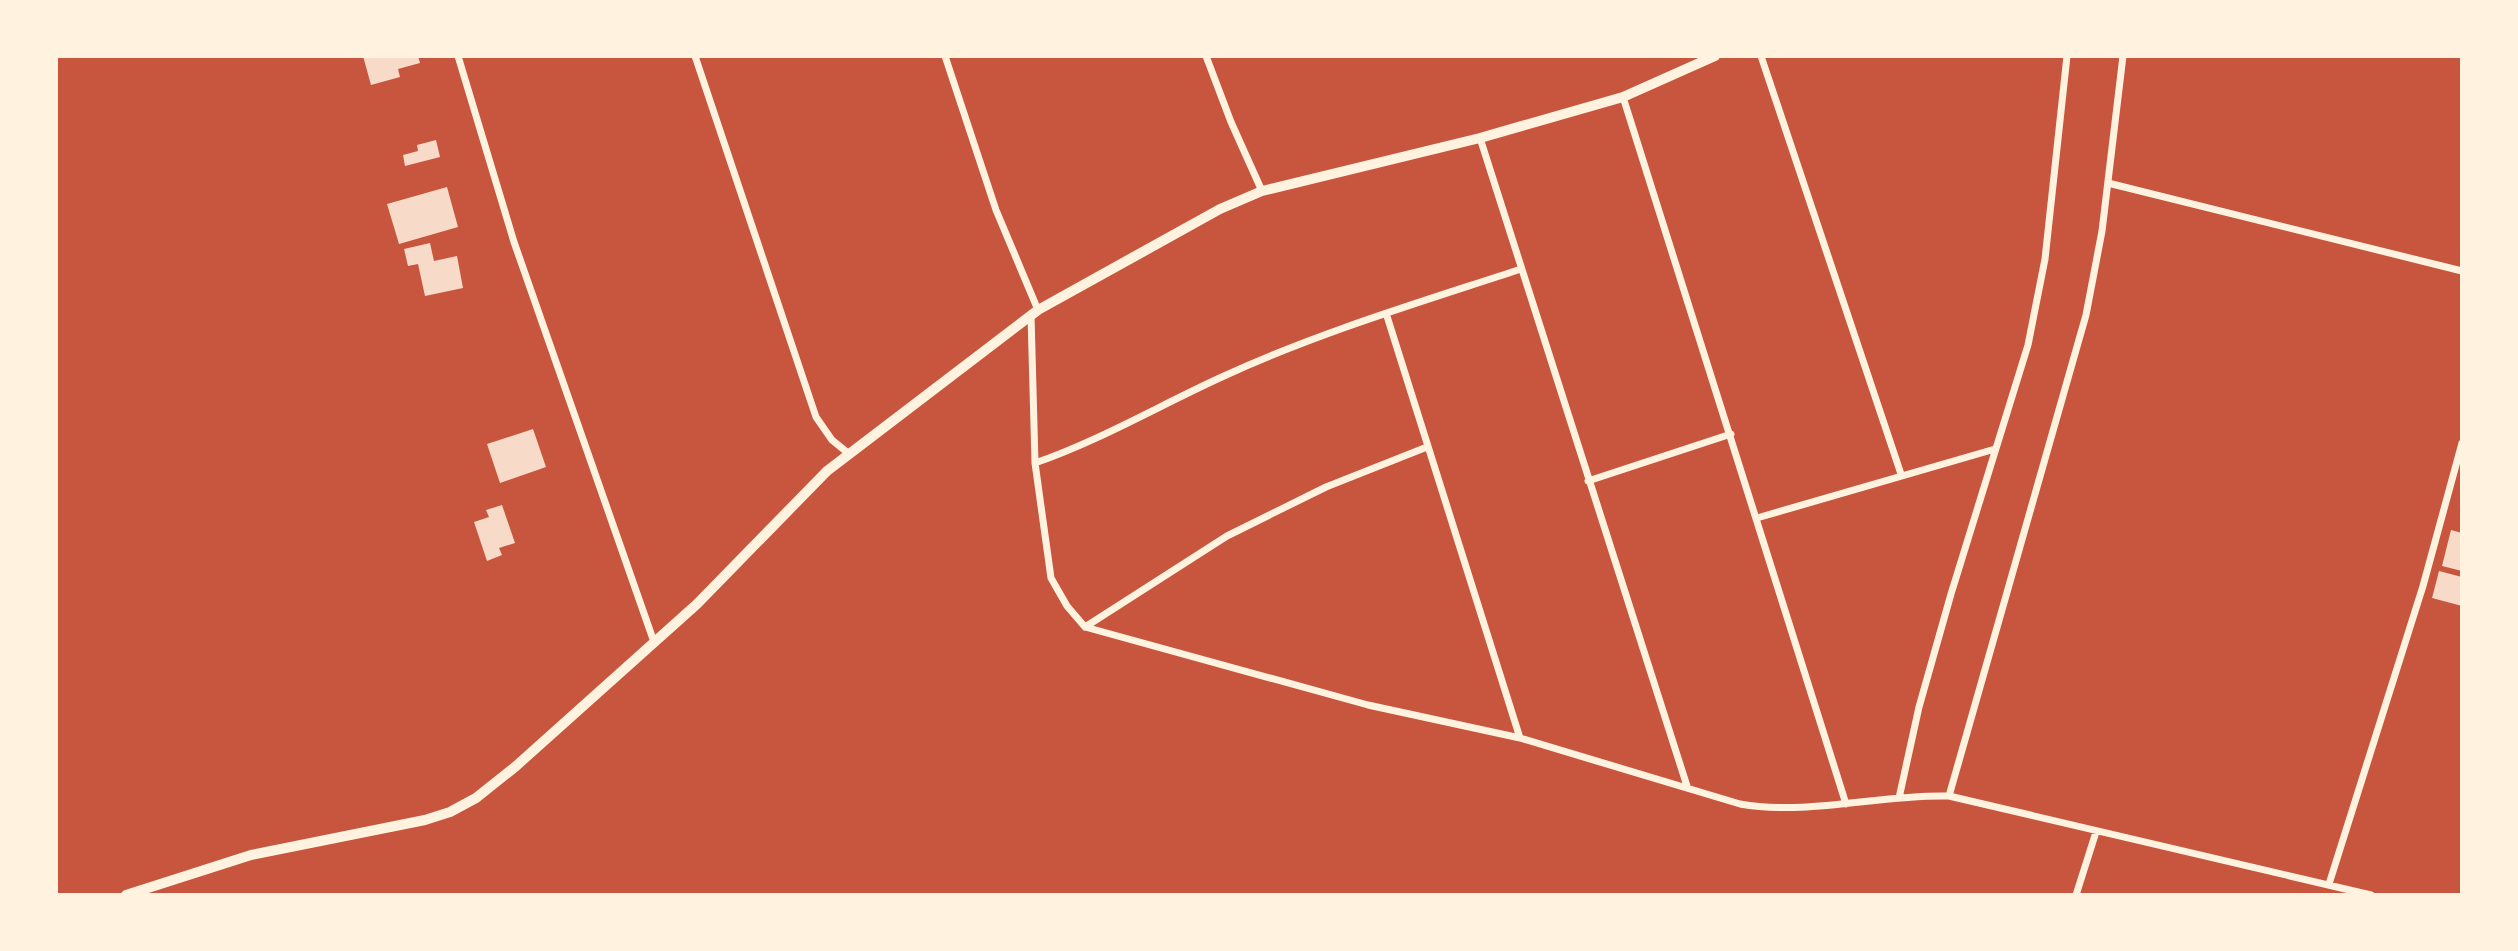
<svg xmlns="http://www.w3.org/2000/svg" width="2518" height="951" font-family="'Titillium Web',sans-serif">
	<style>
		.building { fill: #f7dbc8 }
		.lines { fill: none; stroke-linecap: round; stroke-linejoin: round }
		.minor { stroke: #fff3e0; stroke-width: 7 }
		.tertiary { stroke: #fff3e0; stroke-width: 10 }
	</style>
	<rect width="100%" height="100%" fill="#c8553d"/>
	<path class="building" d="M 363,56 L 418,56 L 420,63 L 398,69 L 400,77 L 371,85 Z
		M 436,140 L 440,157 L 405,166 L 403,155 L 418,151 L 417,145 Z
		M 447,187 L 458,227 L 399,244 L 387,204 Z
		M 430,243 L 434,261 L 457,256 L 463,288 L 425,296 L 418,264 L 408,266 L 404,249 Z
		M 533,429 L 546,467 L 500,483 L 487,444 Z
		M 502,505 L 515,543 L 499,548 L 502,555 L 487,561 L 474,522 L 489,517 L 486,510 Z
		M 2451,530 L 2462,533 L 2462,571 L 2442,566 Z
		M 2439,571 L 2462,577 L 2462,606 L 2432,598 Z"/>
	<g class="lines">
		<path class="minor" d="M 458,56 L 514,242 L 654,642
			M 695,56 L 816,417 L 832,440 L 848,453
			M 945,56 L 996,210 L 1038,310
			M 1206,56 L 1231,122 L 1262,191
			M 1761,56 L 1901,474
			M 1623,97 L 1846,804
			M 1480,138 L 1687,786
			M 2108,183 L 2462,271
			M 1386,313 L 1520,738
			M 1031,315 L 1035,463 L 1051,578 L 1067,606 L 1085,627 L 1368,705 L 1520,738 L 1740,804 C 1810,816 1879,794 1949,796 L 2371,895
			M 1035,463 C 1101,440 1160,405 1224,376 C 1320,332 1421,302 1521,269
			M 1588,481 L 1731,434
			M 1757,518 L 1995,449
			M 1085,627 L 1227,536 L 1326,487 L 1427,447
			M 1949,796 L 2086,315 L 2102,231 L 2123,56
			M 1899,798 L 1919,707 L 1951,594 L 2028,345 L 2045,259 L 2067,56
			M 2329,884 L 2423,586 L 2462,443
			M 2076,895 L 2096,832"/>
		<path class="tertiary" d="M 126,895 L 251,855 L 425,820 L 450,812 L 476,798 L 515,767 L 697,604 L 827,471 L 1038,310 L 1220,209 L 1262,191 L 1480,138 L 1623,97 L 1715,56"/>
	</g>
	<rect width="2518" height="951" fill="none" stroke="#fff3e0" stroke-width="116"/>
</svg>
